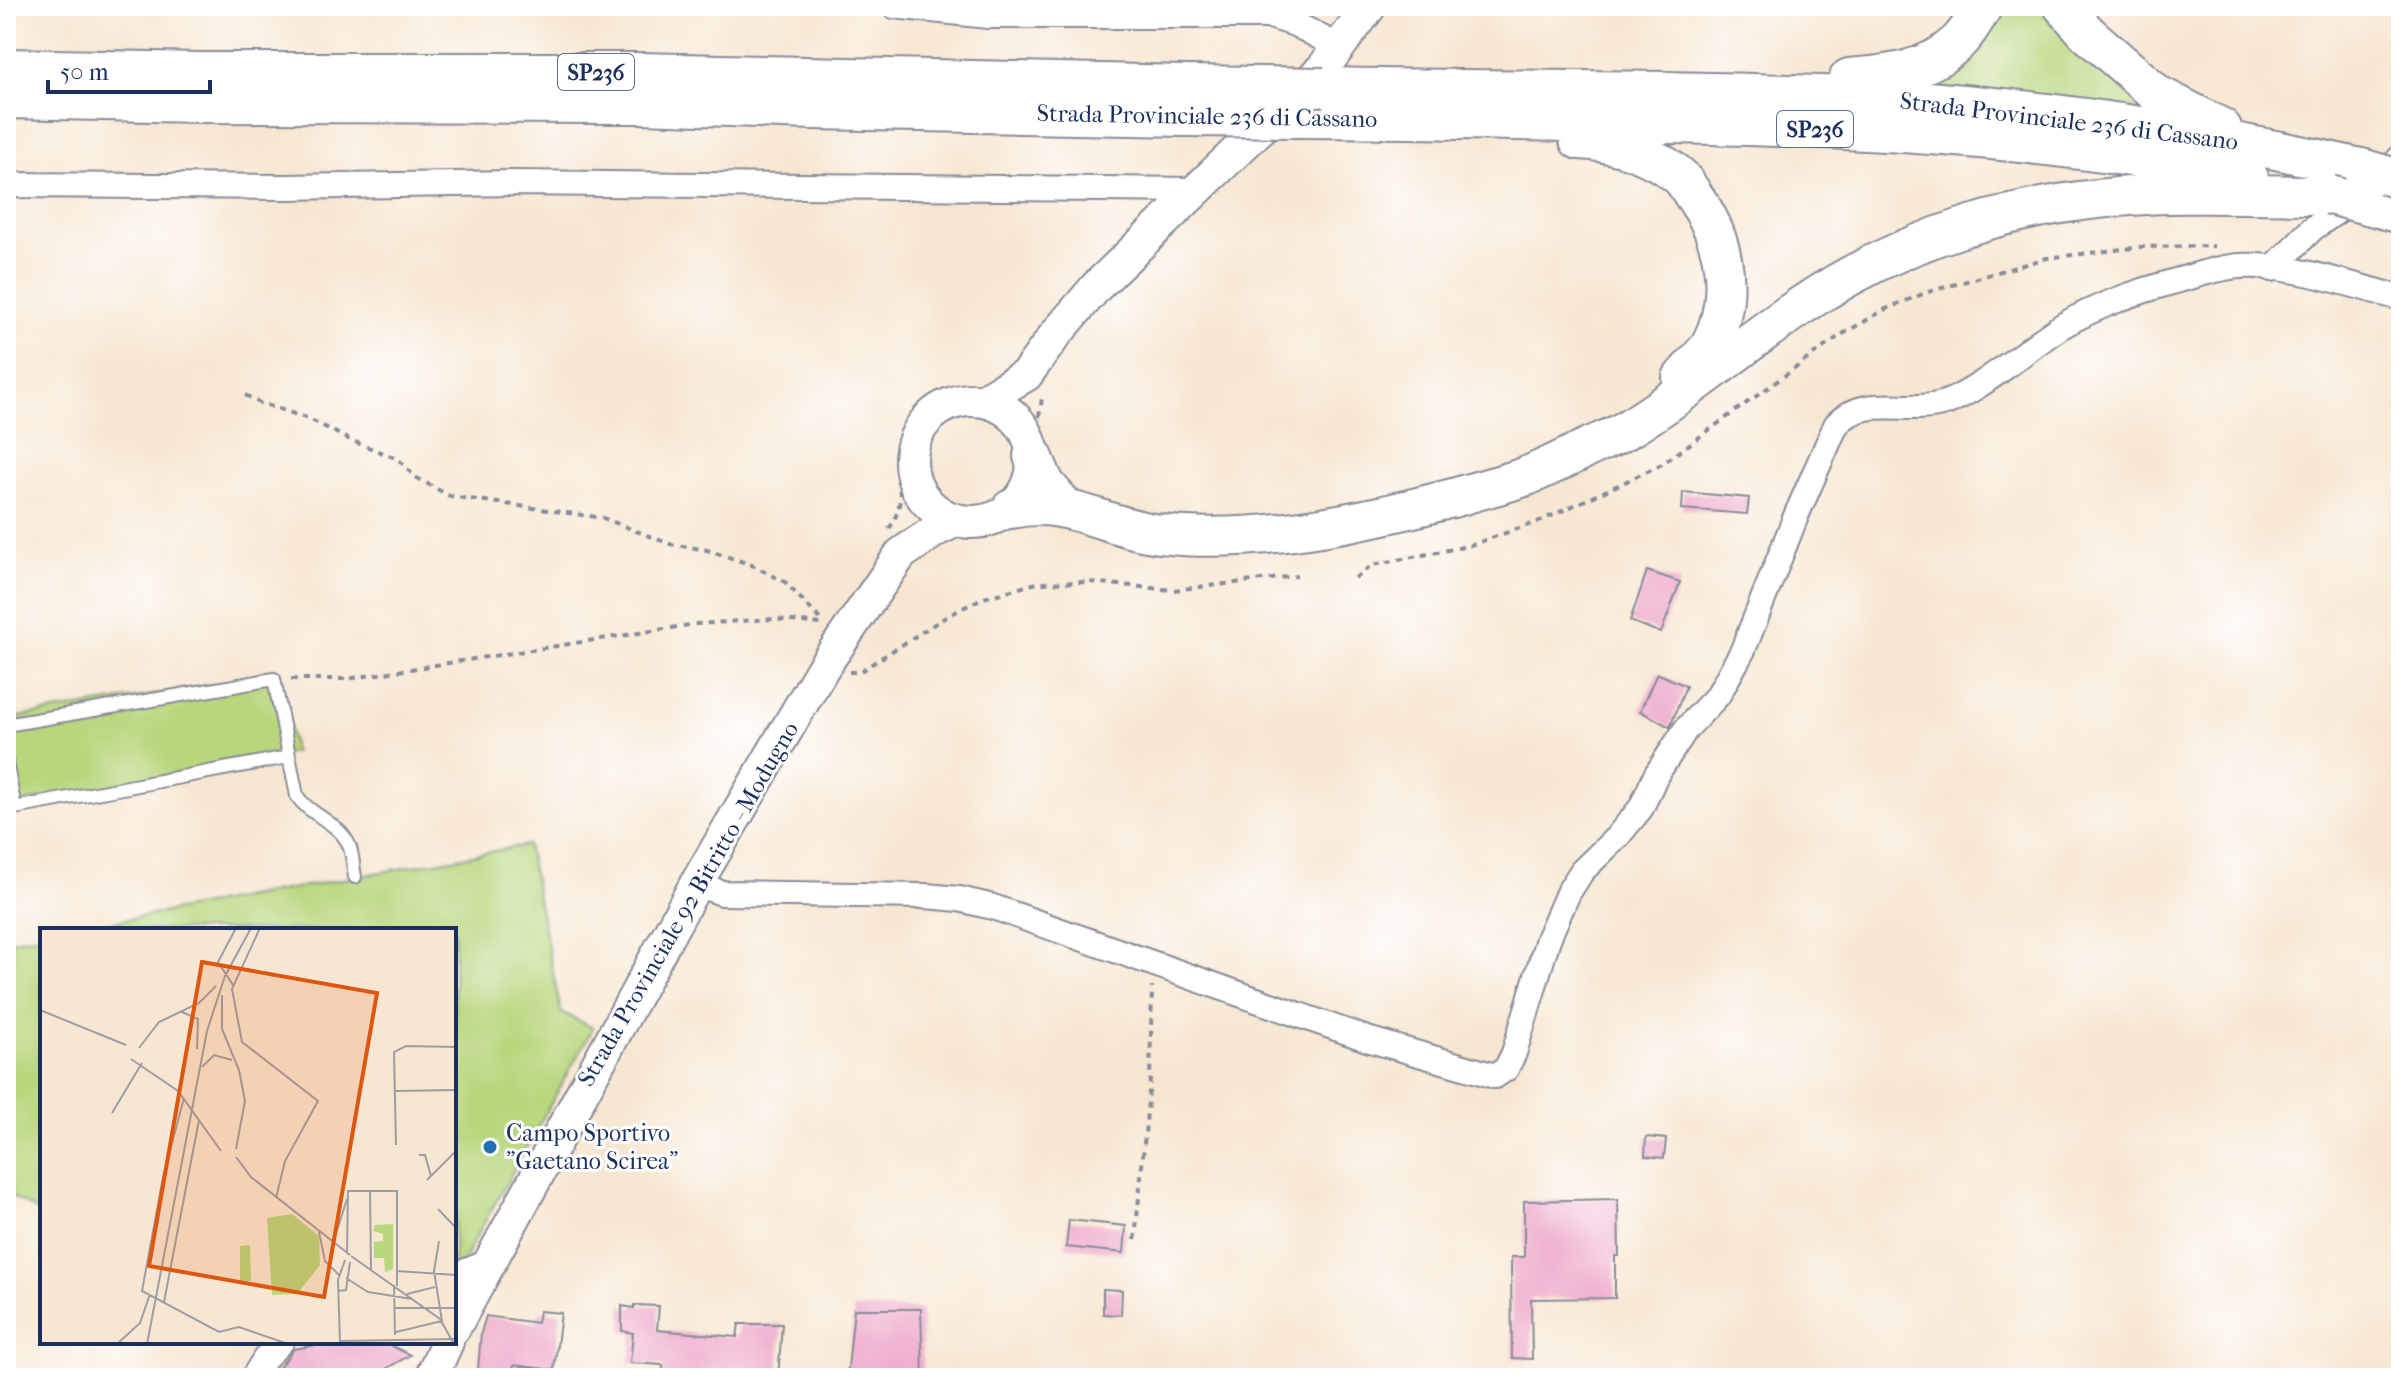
<svg xmlns="http://www.w3.org/2000/svg" width="2407" height="1384" font-family="'IM FELL French Canon',serif">
	<style>
		.green { fill: #b8d67c; stroke: #6a826d; stroke-width: 2 }
		.building { fill: #eeabcb }
		.lines { fill: none; stroke-linecap: round; stroke-linejoin: round }
		.service-casing { stroke: #898b98; stroke-width: 16 }
		.minor-casing { stroke: #898b98; stroke-width: 28 }
		.secondary-casing { stroke: #898b98; stroke-width: 36 }
		.trunk-casing { stroke: #898b98; stroke-width: 42 }
		.path { stroke: #898b98; stroke-width: 4; stroke-dasharray: 6 6; stroke-linecap: butt }
		.service { stroke: #fff; stroke-width: 12 }
		.minor { stroke: #fff; stroke-width: 24 }
		.secondary { stroke: #fff; stroke-width: 32 }
		.trunk { stroke: #fff; stroke-width: 38 }
		.trunk-bridge-casing { stroke: #898b98; stroke-width: 42; stroke-linecap: butt }
		.trunk-bridge { stroke: #fff; stroke-width: 38 }
		.poi-dot { fill: #1f6fb2; stroke: #fff; stroke-width: 3 }
		.labels { text-anchor: middle; stroke-width: 6; stroke-linejoin: round; paint-order: stroke }
		.shield { fill: #fff; stroke: #5f6d8e; stroke-width: 2 }
		.shield-label { font-size: 22px; font-weight: bold; fill: #1b2f5e }
		.street-label { font-size: 24px; fill: #1b2f5e; stroke: #fff }
		.poi-label { font-size: 24px; fill: #1b2f5e; stroke: #fff; text-anchor: start }
		.inset-road { fill: none; stroke: #9f9da4; stroke-width: 2 }
		.view { fill: #de5710; fill-opacity: 0.15; stroke: #de5710; stroke-width: 4 }
		.inset-edge { fill: none; stroke: #1b2f5e; stroke-width: 4 }
	</style>
	<rect width="100%" height="100%" fill="#fff"/>
	<filter id="ink" filterUnits="userSpaceOnUse"><feTurbulence type="fractalNoise" baseFrequency=".0125" numOctaves="2"/><feDisplacementMap in="SourceGraphic" scale="16" xChannelSelector="R" yChannelSelector="G"/><feConvolveMatrix kernelMatrix="1 2 1 2 8 2 1 2 1" color-interpolation-filters="sRGB"/></filter>
	<filter id="wash" filterUnits="userSpaceOnUse"><feTurbulence type="fractalNoise" baseFrequency=".006" numOctaves="4" result="noise"/><feDisplacementMap in="SourceGraphic" scale="32" xChannelSelector="R" yChannelSelector="G"/><feGaussianBlur stdDeviation="1.8" result="paint"/><feColorMatrix in="noise" values="0 0 0 0 0 0 0 0 0 0 0 0 0 0 0 0 0 1.4 0 .05"/><feComposite in="paint" operator="in"/></filter>
	<g filter="url(#wash)">
		<rect width="100%" height="100%" fill="#f7e7d2"/>
		<path class="green" d="M 1989,6 L 2047,6 L 2153,111 L 1929,87 L 1930,74 Z
			M 279,674 L 294,752 L 20,803 L 6,734 L 6,719 Z
			M 527,845 L 561,1012 L 593,1028 L 460,1266 L 454,1269 L 454,930 L 70,930 Z
			M 42,935 L 42,1214 L 6,1193 L 6,950 L 13,940 Z"/>
		<g id="blocks">
			<path class="building" d="M 1683,492 L 1749,498 L 1747,514 L 1682,509 Z
				M 1647,571 L 1680,582 L 1661,633 L 1630,621 Z
				M 1657,673 L 1686,686 L 1670,727 L 1640,711 Z
				M 1646,1137 L 1666,1139 L 1664,1158 L 1645,1156 Z
				M 1618,1199 L 1619,1256 L 1615,1256 L 1615,1298 L 1531,1299 L 1532,1359 L 1512,1358 L 1511,1257 L 1524,1257 L 1524,1201 Z
				M 1069,1220 L 1126,1226 L 1124,1253 L 1066,1247 Z
				M 1103,1289 L 1122,1290 L 1121,1315 L 1103,1314 Z
				M 634,1305 L 659,1306 L 657,1330 L 737,1337 L 739,1324 L 782,1324 L 778,1378 L 662,1378 L 663,1365 L 630,1363 L 633,1333 L 622,1331 L 622,1306 L 634,1308 Z
				M 854,1309 L 921,1309 L 923,1378 L 847,1378 Z
				M 539,1311 L 561,1313 L 554,1370 L 514,1365 L 512,1374 L 478,1370 L 481,1333 L 486,1316 L 537,1323 Z
				M 334,1342 L 384,1342 L 410,1355 L 369,1378 L 271,1378 L 294,1349 Z"/>
		</g>
	</g>
	<g filter="url(#ink)">
		<use href="#blocks" fill-opacity="0" stroke="#898b98" stroke-width="2"/>
		<g class="lines">
			<defs>
				<path id="service" d="M 6,725 L 274,679 L 297,796 C 310,816 339,822 349,845 C 353,855 353,867 355,877
					M 6,761 L 15,808 L 288,757"/>
				<path id="minor" d="M 894,6 L 988,16 L 1270,16 L 1295,24 L 1339,47
					M 6,185 L 286,187 L 512,183 L 1195,190
					M 2272,269 L 2312,229 L 2374,185 L 2401,157
					M 696,884 L 722,893 L 926,896 L 959,899 L 993,907 L 1367,1039 L 1495,1076 L 1506,1069 L 1514,1053 L 1548,939 L 1568,893 L 1582,871 L 1617,837 L 1641,808 L 1656,775 L 1686,729 L 1718,695 L 1743,650 L 1796,516 L 1836,425 C 1864,393 1907,415 1945,403 C 1981,390 2027,348 2062,326 C 2101,303 2143,290 2186,278 C 2204,273 2222,267 2240,266 C 2287,263 2355,286 2401,298
					M 454,1276 L 488,1262
					M 253,1378 L 266,1357 L 281,1342"/>
				<path id="secondary" d="M911 461a61 61 0 1 1 122 0a61 61 0 1 1-122 0Z
					M 983,400 L 1026,375 L 1056,334 L 1097,286 L 1323,68 L 1370,6
					M 454,1328 L 696,884 L 824,666 L 901,554 L 936,530 L 955,521
					M 431,1378 L 447,1342"/>
				<path id="trunk" d="M 2063,6 L 2087,33 L 2158,95 L 2222,128
					M 6,68 L 200,72 L 641,72 L 1186,85
					M 1849,78 C 1889,75 1927,71 1957,43 C 1967,34 1976,18 1983,6
					M 1324,87 C 1510,91 1696,88 1882,98 C 2043,107 2204,133 2361,168
					M 6,99 L 200,103 L 641,104 L 813,110 L 1185,117
					M 1295,118 C 1400,118 1505,121 1610,123 C 1824,126 2039,134 2249,178
					M 1579,140 C 1615,142 1649,153 1677,174 C 1685,180 1690,191 1696,199 C 1726,241 1735,298 1710,345 C 1703,356 1691,367 1682,378
					M 2363,204 L 2401,214
					M 1033,456 L 1045,484 L 1064,506
					M 1011,509 C 1067,496 1105,528 1161,534 C 1256,545 1368,521 1460,496 C 1482,489 1505,484 1527,476 C 1547,468 1566,458 1585,449 C 1599,442 1616,437 1629,428 C 1705,382 1771,319 1850,276 C 1924,235 2012,208 2097,199 C 2174,190 2252,195 2330,195"/>
			</defs>
			<use href="#service" class="service-casing"/>
			<use href="#minor" class="minor-casing"/>
			<use href="#secondary" class="secondary-casing"/>
			<use href="#trunk" class="trunk-casing"/>
			<path class="path" d="M 245,395 L 260,403 L 307,418 L 348,439 L 398,459 L 415,477 L 450,496 L 603,518 L 670,544 L 707,550 L 752,565 L 785,582 L 822,621
				M 1037,429 L 1042,398
				M 889,529 C 905,504 899,491 898,463 C 897,424 924,398 960,389
				M 1355,578 L 1373,565 L 1468,546 L 1540,521 L 1629,480 L 1662,464 L 1841,335 L 1886,309 L 1928,292 L 2047,258 L 2141,247 L 2214,246
				M 849,672 L 859,672 L 944,618 L 980,599 L 1037,583 L 1089,582 L 1173,590 L 1297,576
				M 291,679 L 347,679 L 696,624 L 773,619 L 821,624
				M 1135,1240 L 1150,1080 L 1152,987"/>
			<use href="#service" class="service"/>
			<use href="#minor" class="minor"/>
			<use href="#secondary" class="secondary"/>
			<use href="#trunk" class="trunk"/>
			<defs>
				<path id="trunk-bridge" d="M 1186,85 L 1324,87
					M 1185,117 L 1295,118
					M 2361,168 L 2396,178
					M 2330,195 L 2363,204"/>
			</defs>
			<use href="#trunk-bridge" class="trunk-bridge-casing"/>
			<use href="#trunk-bridge" class="trunk-bridge"/>
		</g>
	</g>
	<circle class="poi-dot" cx="490" cy="1147" r="8"/>
	<g class="labels">
		<g class="shield">
			<rect x="558" y="54" width="76" height="36" rx="6"/>
			<rect x="1777" y="111" width="76" height="36" rx="6"/>
		</g>
		<g class="shield-label">
			<text x="596" y="80">SP236</text>
			<text x="1815" y="137">SP236</text>
		</g>
		<g class="street-label">
			<text transform="translate(1207 116) rotate(1)" y="8">Strada Provinciale 236 di Cassano</text>
			<text transform="translate(2069 121) rotate(7)" y="8">Strada Provinciale 236 di Cassano</text>
			<text transform="translate(688 904) rotate(-60)" y="8">Strada Provinciale 92 Bitritto - Modugno</text>
		</g>
		<g class="poi-label">
			<text x="506" y="1141">Campo Sportivo<tspan x="506" dy="28">"Gaetano Scirea"</tspan></text>
		</g>
	</g>
	<g transform="translate(40 928)">
		<rect width="416" height="416" fill="#f7e7d2"/>
		<path d="M 252,286 L 279,308 L 280,337 L 257,366 L 232,367 L 227,290 ZM 353,296 L 353,341 L 345,344 L 344,330 L 334,330 L 334,314 L 343,313 L 343,306 L 333,303 L 335,297 ZM 210,317 L 211,353 L 200,353 L 200,318 Z" fill="#b8d67c"/>
		<path class="inset-road" d="M 220,0 L 192,61 L 202,114 L 278,173 L 245,233 L 236,270M 193,57 L 178,34 L 196,0M 182,67 L 182,101 L 199,142 L 205,173 L 196,221M 0,82 L 86,117M 142,84 L 158,91 L 157,121M 99,120 L 119,94 L 159,75 L 176,58M 91,131 L 138,163 L 181,223M 162,139 L 174,127 L 192,132M 355,163 L 416,162M 144,170 L 123,249 L 102,363 L 179,404 L 199,399 L 248,416M 72,185 L 102,135M 356,217 L 354,124 L 366,118 L 416,119M 379,227 L 385,227 L 391,248M 196,229 L 211,249 L 310,327M 387,252 L 416,223M 330,263 L 331,341M 398,281 L 416,300M 279,304 L 285,333 L 300,348M 293,315 L 307,271M 307,324 L 308,263 L 357,263 L 357,358M 311,328 L 400,391 L 414,416M 357,343 L 416,347M 306,350 L 328,364 L 372,371M 354,357 L 355,407M 298,363 L 306,362 L 310,334M 367,366 L 395,359M 124,374 L 159,192M 354,380 L 416,380M 356,404 L 402,393 L 394,343 L 399,313M 300,413 L 416,411M 300,415 L 298,352 L 305,332M 77,416 L 100,395 L 110,366M 107,416 L 167,103 L 185,48 L 211,0"/>
		<path class="view" d="M 162,34 L 337,65 L 284,369 L 109,338 Z"/>
		<rect width="416" height="416" class="inset-edge"/>
	</g>
	<rect width="2407" height="1384" fill="none" stroke="#fff" stroke-width="32"/>
	<path d="M48 80v12h162v-12" fill="none" stroke="#1b2f5e" stroke-width="4"/>
	<text x="60" y="80" font-size="24" fill="#1b2f5e" stroke="#ffffff" stroke-width="6" paint-order="stroke">50 m</text>
</svg>
